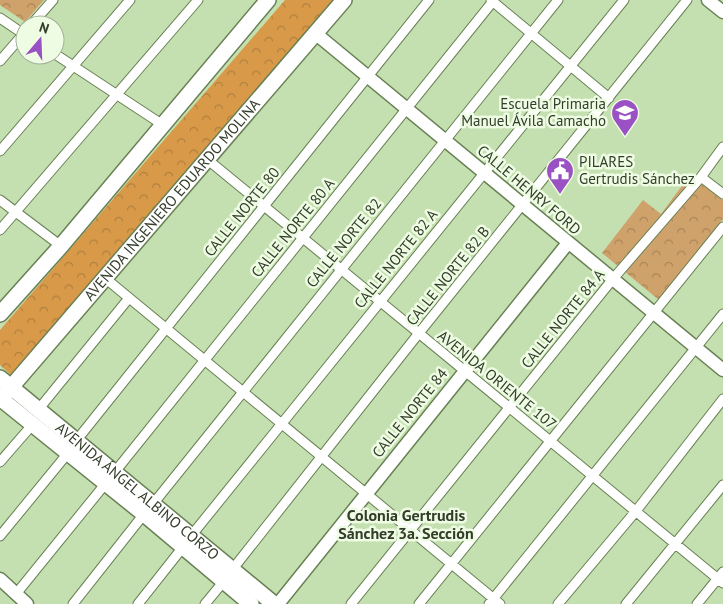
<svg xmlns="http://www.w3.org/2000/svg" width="723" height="604" font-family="'PT Sans',sans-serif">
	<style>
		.forest { fill: url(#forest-crowns) }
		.park { fill: url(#park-crowns) }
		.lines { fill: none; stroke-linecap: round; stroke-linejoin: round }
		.street-casing { stroke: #688054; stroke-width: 11 }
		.secondary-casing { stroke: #688054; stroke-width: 15 }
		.primary-casing { stroke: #688054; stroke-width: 18 }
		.street { stroke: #fff; stroke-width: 9 }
		.secondary { stroke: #fff; stroke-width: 12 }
		.primary { stroke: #fff; stroke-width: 15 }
		.labels { text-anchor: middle; stroke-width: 5; stroke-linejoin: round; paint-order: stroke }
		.poi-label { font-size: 15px; fill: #333d2a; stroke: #eefce4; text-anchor: end }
		.street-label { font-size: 15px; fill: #333d2a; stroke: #eefce4 }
		.neighbourhood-label { font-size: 16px; font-weight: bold; fill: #333d2a; stroke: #eefce4 }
	</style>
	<defs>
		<pattern id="forest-crowns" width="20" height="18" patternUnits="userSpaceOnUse" patternTransform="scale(1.25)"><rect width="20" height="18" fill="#d89a49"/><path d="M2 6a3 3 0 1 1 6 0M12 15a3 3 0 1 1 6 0" fill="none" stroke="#b07f3d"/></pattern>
		<pattern id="park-crowns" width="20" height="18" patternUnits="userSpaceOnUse" patternTransform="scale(1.25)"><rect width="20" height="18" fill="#cfa26b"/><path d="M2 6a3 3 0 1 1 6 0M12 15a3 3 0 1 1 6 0" fill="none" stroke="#a98558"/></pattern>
	</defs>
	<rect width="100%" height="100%" fill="#c5e0b0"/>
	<path class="forest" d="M 285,0 L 336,0 L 12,376 L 0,365 L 0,330 Z"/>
	<path class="park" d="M 0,0 L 44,0 L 25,22 L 0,5 Z
		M 690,175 L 723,200 L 723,219 L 659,300 L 602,253 L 643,200 L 661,214 Z"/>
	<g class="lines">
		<defs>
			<path id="street" d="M 491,0 L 609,98
				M 0,18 L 25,35
				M 31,25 L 53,0
				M 55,54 L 163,125
				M 0,61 L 25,32
				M 0,151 L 130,0
				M 208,160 L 723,583
				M 701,177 L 723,194
				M 0,200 L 61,246
				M 0,230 L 198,0
				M 105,278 L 500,604
				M 38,410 L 129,298
				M 76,441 L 429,0
				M 0,462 L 33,424
				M 114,473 L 494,0
				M 153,504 L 558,0
				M 0,536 L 68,453
				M 191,536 L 624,0
				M 232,570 L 419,333 L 687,0
				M 16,594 L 106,483
				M 73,604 L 144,514
				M 138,604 L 183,547
				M 205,604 L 224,581
				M 351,604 L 612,280 L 701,177 L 723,147
				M 419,604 L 723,227
				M 489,604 L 723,314
				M 558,604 L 636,511 L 723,399
				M 626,604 L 723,485
				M 697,604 L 723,572"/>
			<path id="secondary" d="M 708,0 L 723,12
				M 315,33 L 723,370
				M 0,579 L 27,604
				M 278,604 L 568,243"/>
			<g id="primary">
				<path d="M 0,314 L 61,246 L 268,0"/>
				<path id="s1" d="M 0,378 L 274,604"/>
				<path d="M 0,398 L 144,514 L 251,604"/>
				<path id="s2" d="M 0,400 L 344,0"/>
			</g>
		</defs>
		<use href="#street" class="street-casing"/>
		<use href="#secondary" class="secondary-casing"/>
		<use href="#primary" class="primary-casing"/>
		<use href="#street" class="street"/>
		<use href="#secondary" class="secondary"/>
		<use href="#primary" class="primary"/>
	</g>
	<defs>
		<symbol id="school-pin" viewBox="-11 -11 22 30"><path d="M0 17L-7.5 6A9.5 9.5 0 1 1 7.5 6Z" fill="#9a51c4" stroke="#eefce4"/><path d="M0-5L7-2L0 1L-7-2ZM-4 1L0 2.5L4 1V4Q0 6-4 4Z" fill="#fff"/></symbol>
		<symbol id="civic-pin" viewBox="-11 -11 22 30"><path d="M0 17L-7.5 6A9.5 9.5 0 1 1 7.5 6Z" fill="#9a51c4" stroke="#eefce4"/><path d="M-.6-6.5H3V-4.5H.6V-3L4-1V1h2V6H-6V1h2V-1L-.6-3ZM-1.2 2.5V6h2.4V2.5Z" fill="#fff"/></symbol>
	</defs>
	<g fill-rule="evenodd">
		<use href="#school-pin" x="609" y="97" width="32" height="43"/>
		<use href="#civic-pin" x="544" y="155" width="32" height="43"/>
	</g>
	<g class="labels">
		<g class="poi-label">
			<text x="606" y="109">Escuela Primaria<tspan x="606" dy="17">Manuel Ávila Camacho</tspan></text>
			<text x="579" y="167" text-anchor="start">PILARES<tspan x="579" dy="17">Gertrudis Sánchez</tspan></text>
		</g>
		<g class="street-label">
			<text transform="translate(529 190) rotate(40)" y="5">CALLE HENRY FORD</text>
			<text dy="5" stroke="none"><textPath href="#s2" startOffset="264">AVENIDA INGENIERO EDUARDO MOLINA</textPath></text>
			<text transform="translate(242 212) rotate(-51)" y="5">CALLE NORTE 80</text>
			<text transform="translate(293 228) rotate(-51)" y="5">CALLE NORTE 80 A</text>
			<text transform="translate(344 243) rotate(-51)" y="5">CALLE NORTE 82</text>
			<text transform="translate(396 259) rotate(-51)" y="5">CALLE NORTE 82 A</text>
			<text transform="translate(448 276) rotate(-51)" y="5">CALLE NORTE 82 B</text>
			<text transform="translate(563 319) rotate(-51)" y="5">CALLE NORTE 84 A</text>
			<text transform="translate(497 380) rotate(39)" y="5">AVENIDA ORIENTE 107</text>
			<text transform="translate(410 413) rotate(-51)" y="5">CALLE NORTE 84</text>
			<text dy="5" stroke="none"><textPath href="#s1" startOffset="178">AVENIDA ÁNGEL ALBINO CORZO</textPath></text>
		</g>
		<g class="neighbourhood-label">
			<text x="406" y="521">Colonia Gertrudis<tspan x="406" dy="18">Sánchez 3a. Sección</tspan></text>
		</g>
	</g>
	<g transform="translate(40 40) rotate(19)"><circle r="24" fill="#eefce4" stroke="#a3b09a"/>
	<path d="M0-4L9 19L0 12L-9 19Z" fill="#9a51c4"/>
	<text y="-8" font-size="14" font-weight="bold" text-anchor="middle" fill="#333d2a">N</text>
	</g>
</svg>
